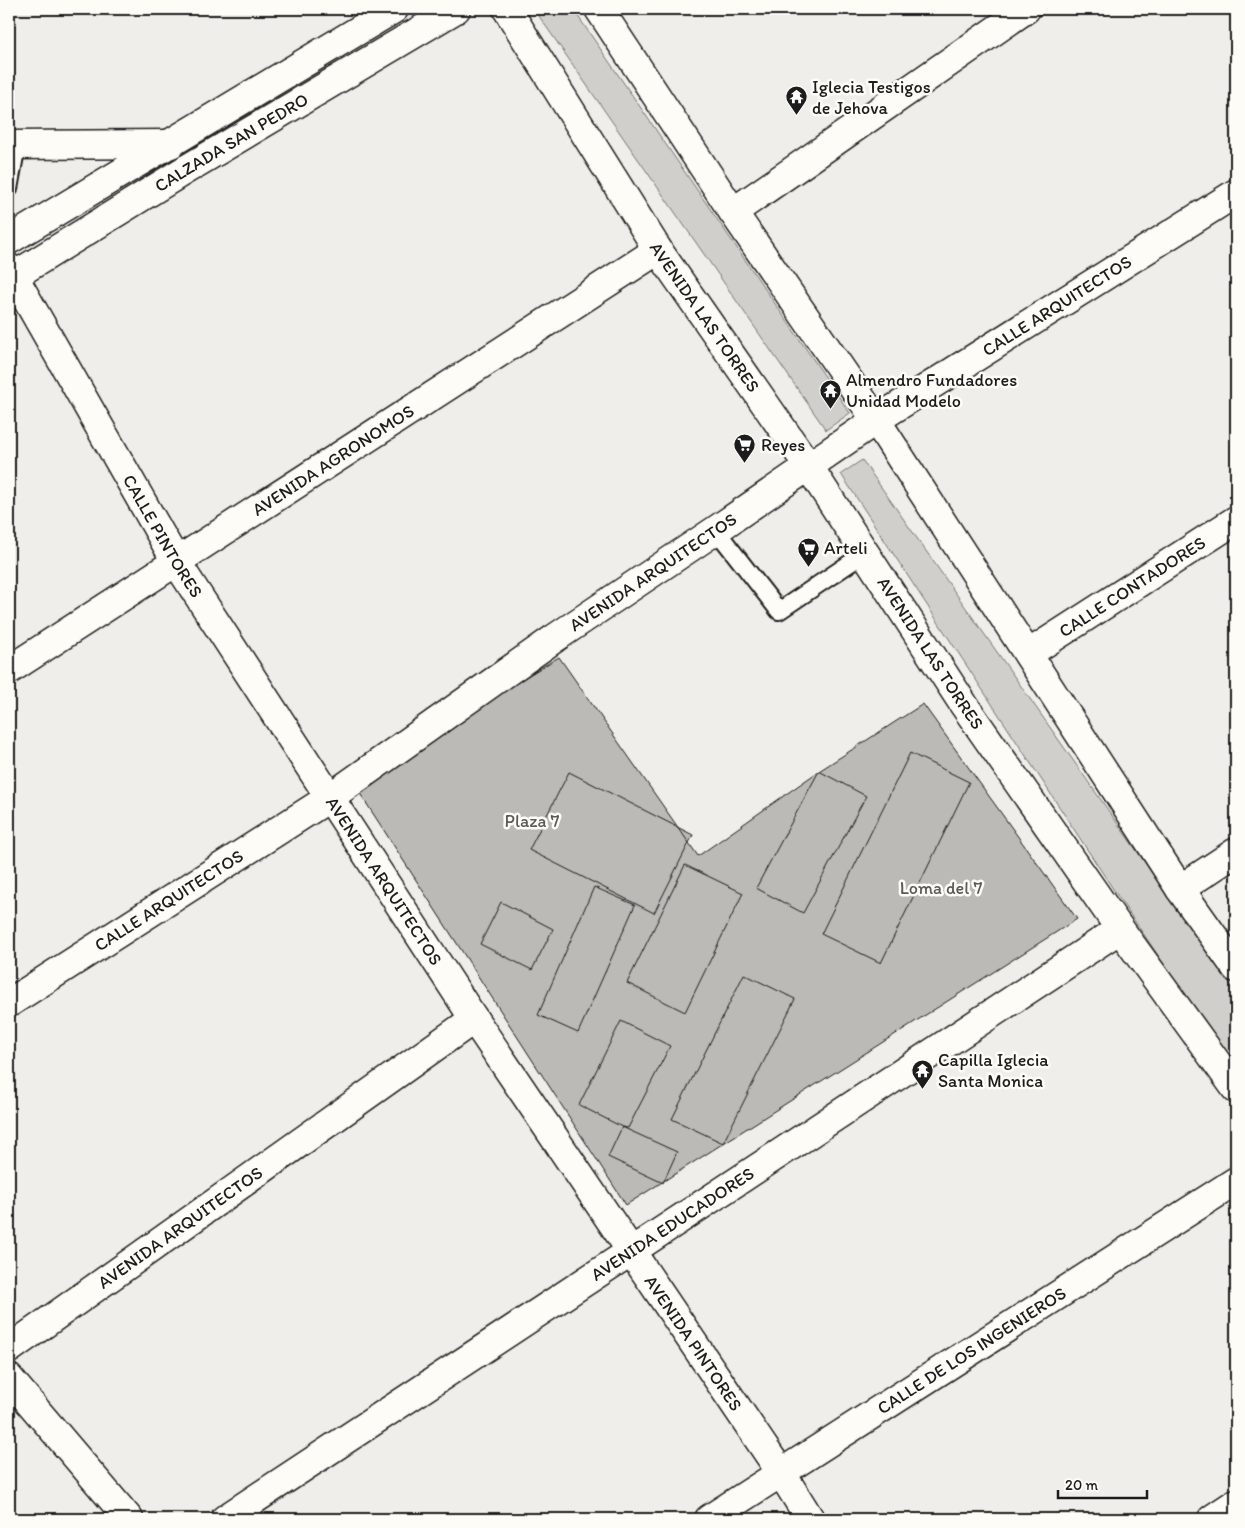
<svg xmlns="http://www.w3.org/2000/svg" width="1245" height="1528" font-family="Itim,sans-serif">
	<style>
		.green { fill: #d0cfcc; stroke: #767674 }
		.building { fill: #bbbab6; stroke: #1c1c1c }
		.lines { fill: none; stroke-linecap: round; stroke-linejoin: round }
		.service-casing { stroke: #1c1c1c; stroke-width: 20 }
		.minor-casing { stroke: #1c1c1c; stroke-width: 31 }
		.tertiary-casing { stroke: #1c1c1c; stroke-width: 31 }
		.secondary-casing { stroke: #1c1c1c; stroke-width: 31 }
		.service { stroke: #fdfcf7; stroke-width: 16 }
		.minor { stroke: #fdfcf7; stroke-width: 28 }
		.tertiary { stroke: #fdfcf7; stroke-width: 28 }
		.secondary { stroke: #fdfcf7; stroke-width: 28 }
		.labels { text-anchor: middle; stroke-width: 5; stroke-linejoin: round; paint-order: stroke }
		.poi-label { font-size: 18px; fill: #1c1c1c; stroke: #fdfcf7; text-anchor: start }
		.street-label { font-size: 18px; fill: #1c1c1c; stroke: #fdfcf7 }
		.park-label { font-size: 18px; fill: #5b5b5a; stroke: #fdfcf7 }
	</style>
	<rect width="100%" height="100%" fill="#f0eeea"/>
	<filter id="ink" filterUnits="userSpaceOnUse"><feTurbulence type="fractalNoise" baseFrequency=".02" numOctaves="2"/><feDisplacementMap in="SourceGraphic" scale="10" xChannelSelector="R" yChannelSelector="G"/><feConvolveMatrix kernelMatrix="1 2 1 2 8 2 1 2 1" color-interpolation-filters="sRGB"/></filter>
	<g filter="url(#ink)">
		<path class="green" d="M 534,9 L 573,9 L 850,413 L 826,430 Z
			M 862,460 L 1236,992 L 1236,1070 L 1119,898 L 841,474 Z"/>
		<path class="building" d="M 559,657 L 698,856 L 819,771 L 923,704 L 1077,919 L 626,1205 L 352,781 Z
			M 910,753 L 969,782 L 881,963 L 821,934 Z
			M 819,771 L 866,796 L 803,913 L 756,888 Z
			M 569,772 L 693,835 L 654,913 L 529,850 Z
			M 685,865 L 743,893 L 685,1012 L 627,983 Z
			M 594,887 L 635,905 L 578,1033 L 538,1015 Z
			M 501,902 L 553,929 L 532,970 L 480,944 Z
			M 744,974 L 795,999 L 723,1143 L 672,1119 Z
			M 621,1021 L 670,1046 L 628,1128 L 622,1127 L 579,1105 Z
			M 622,1127 L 677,1152 L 663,1183 L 608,1157 Z"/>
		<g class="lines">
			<defs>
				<path id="service" d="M 9,189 L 17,145
					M 716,530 L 779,611 L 865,553"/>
				<g id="minor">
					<path d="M 9,145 L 171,144"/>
					<path d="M 733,212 L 1026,9"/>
					<path id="s1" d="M 9,268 L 177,563 L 474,1019 L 782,1474 L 810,1519"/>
					<path id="s2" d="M 1028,654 L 1236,520"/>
					<path id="s3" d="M 9,670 L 658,250"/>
					<path d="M 1180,889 L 1236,852"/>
					<path id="s4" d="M 9,1003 L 329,798 L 555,638 L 716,530 L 876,420 L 1236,193"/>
					<path id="s5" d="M 9,1349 L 474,1019"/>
					<path id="s6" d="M 225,1519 L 1120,929"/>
					<path id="s7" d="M 709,1519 L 1236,1181"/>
					<path d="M 1212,1519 L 1236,1503"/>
				</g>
				<g id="tertiary">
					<path d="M 9,240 L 394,9"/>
					<path id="s8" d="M 9,279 L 185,170 L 456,9"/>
					<path d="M 9,1378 L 129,1519"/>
				</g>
				<g id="secondary">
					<path id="s9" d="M 507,9 L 658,250 L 809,467 L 964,705 L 1120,929 L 1236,1089"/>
					<path d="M 599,9 L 733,212 L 876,420 L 1180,889 L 1236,968"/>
				</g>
			</defs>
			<use href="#service" class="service-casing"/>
			<use href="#minor" class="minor-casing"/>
			<use href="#tertiary" class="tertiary-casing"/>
			<use href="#secondary" class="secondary-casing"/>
			<use href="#service" class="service"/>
			<use href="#minor" class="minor"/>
			<use href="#tertiary" class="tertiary"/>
			<use href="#secondary" class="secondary"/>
		</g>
	</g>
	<defs>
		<symbol id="temple-pin" viewBox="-11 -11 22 30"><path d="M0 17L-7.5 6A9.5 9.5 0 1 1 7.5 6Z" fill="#1c1c1c" stroke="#fdfcf7"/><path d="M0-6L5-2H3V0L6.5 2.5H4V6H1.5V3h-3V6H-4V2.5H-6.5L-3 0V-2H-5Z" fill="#fff"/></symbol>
		<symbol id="supermarket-pin" viewBox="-11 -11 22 30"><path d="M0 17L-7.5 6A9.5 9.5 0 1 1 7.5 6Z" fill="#1c1c1c" stroke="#fdfcf7"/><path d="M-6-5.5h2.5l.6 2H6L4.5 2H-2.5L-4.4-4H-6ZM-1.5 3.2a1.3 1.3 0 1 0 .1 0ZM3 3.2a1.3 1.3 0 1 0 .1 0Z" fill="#fff"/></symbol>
	</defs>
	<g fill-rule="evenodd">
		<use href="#temple-pin" x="784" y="84" width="25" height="34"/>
		<use href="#temple-pin" x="818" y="378" width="25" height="34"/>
		<use href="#supermarket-pin" x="732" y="432" width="25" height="34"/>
		<use href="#supermarket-pin" x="796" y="536" width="25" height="34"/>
		<use href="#temple-pin" x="910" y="1058" width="25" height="34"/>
	</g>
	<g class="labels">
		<g class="poi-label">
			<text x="812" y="93">Iglecia Testigos<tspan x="812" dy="21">de Jehova</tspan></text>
			<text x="846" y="386">Almendro Fundadores<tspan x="846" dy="21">Unidad Modelo</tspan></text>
			<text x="761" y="451">Reyes</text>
			<text x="824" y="554">Arteli</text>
			<text x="938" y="1066">Capilla Iglecia<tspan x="938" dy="21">Santa Monica</tspan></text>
		</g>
		<g class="street-label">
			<text dy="6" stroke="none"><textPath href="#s8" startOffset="261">CALZADA SAN PEDRO</textPath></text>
			<text dy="6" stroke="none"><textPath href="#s4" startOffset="1259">CALLE ARQUITECTOS</textPath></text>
			<text dy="6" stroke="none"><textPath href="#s9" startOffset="366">AVENIDA LAS TORRES</textPath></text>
			<text dy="6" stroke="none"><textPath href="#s3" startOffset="386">AVENIDA AGRONOMOS</textPath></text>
			<text dy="6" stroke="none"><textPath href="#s1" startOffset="309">CALLE PINTORES</textPath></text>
			<text dy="6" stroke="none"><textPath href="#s4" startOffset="775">AVENIDA ARQUITECTOS</textPath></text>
			<text dy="6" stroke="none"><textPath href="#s2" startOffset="124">CALLE CONTADORES</textPath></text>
			<text dy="6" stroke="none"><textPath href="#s9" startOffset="771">AVENIDA LAS TORRES</textPath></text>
			<text dy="6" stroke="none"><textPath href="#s1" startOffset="719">AVENIDA ARQUITECTOS</textPath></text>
			<text dy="6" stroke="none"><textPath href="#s4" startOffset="190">CALLE ARQUITECTOS</textPath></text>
			<text dy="6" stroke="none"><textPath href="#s6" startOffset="536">AVENIDA EDUCADORES</textPath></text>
			<text dy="6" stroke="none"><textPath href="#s5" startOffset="210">AVENIDA ARQUITECTOS</textPath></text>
			<text dy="6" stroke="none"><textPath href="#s1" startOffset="1275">AVENIDA PINTORES</textPath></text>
			<text dy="6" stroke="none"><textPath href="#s7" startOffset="312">CALLE DE LOS INGENIEROS</textPath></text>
		</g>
		<g class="park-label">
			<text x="532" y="827">Plaza 7</text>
			<text x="941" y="894">Loma del 7</text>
		</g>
	</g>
	<rect width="1245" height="1528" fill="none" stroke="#fdfcf7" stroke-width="30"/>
	<rect x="15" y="15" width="1215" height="1498" fill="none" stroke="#1c1c1c" stroke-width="2" filter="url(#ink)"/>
	<path d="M1058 1490v8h89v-8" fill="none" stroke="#1c1c1c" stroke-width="2.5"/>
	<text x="1065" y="1490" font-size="15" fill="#1c1c1c" stroke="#fdfcf7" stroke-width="4" paint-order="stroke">20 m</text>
</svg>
